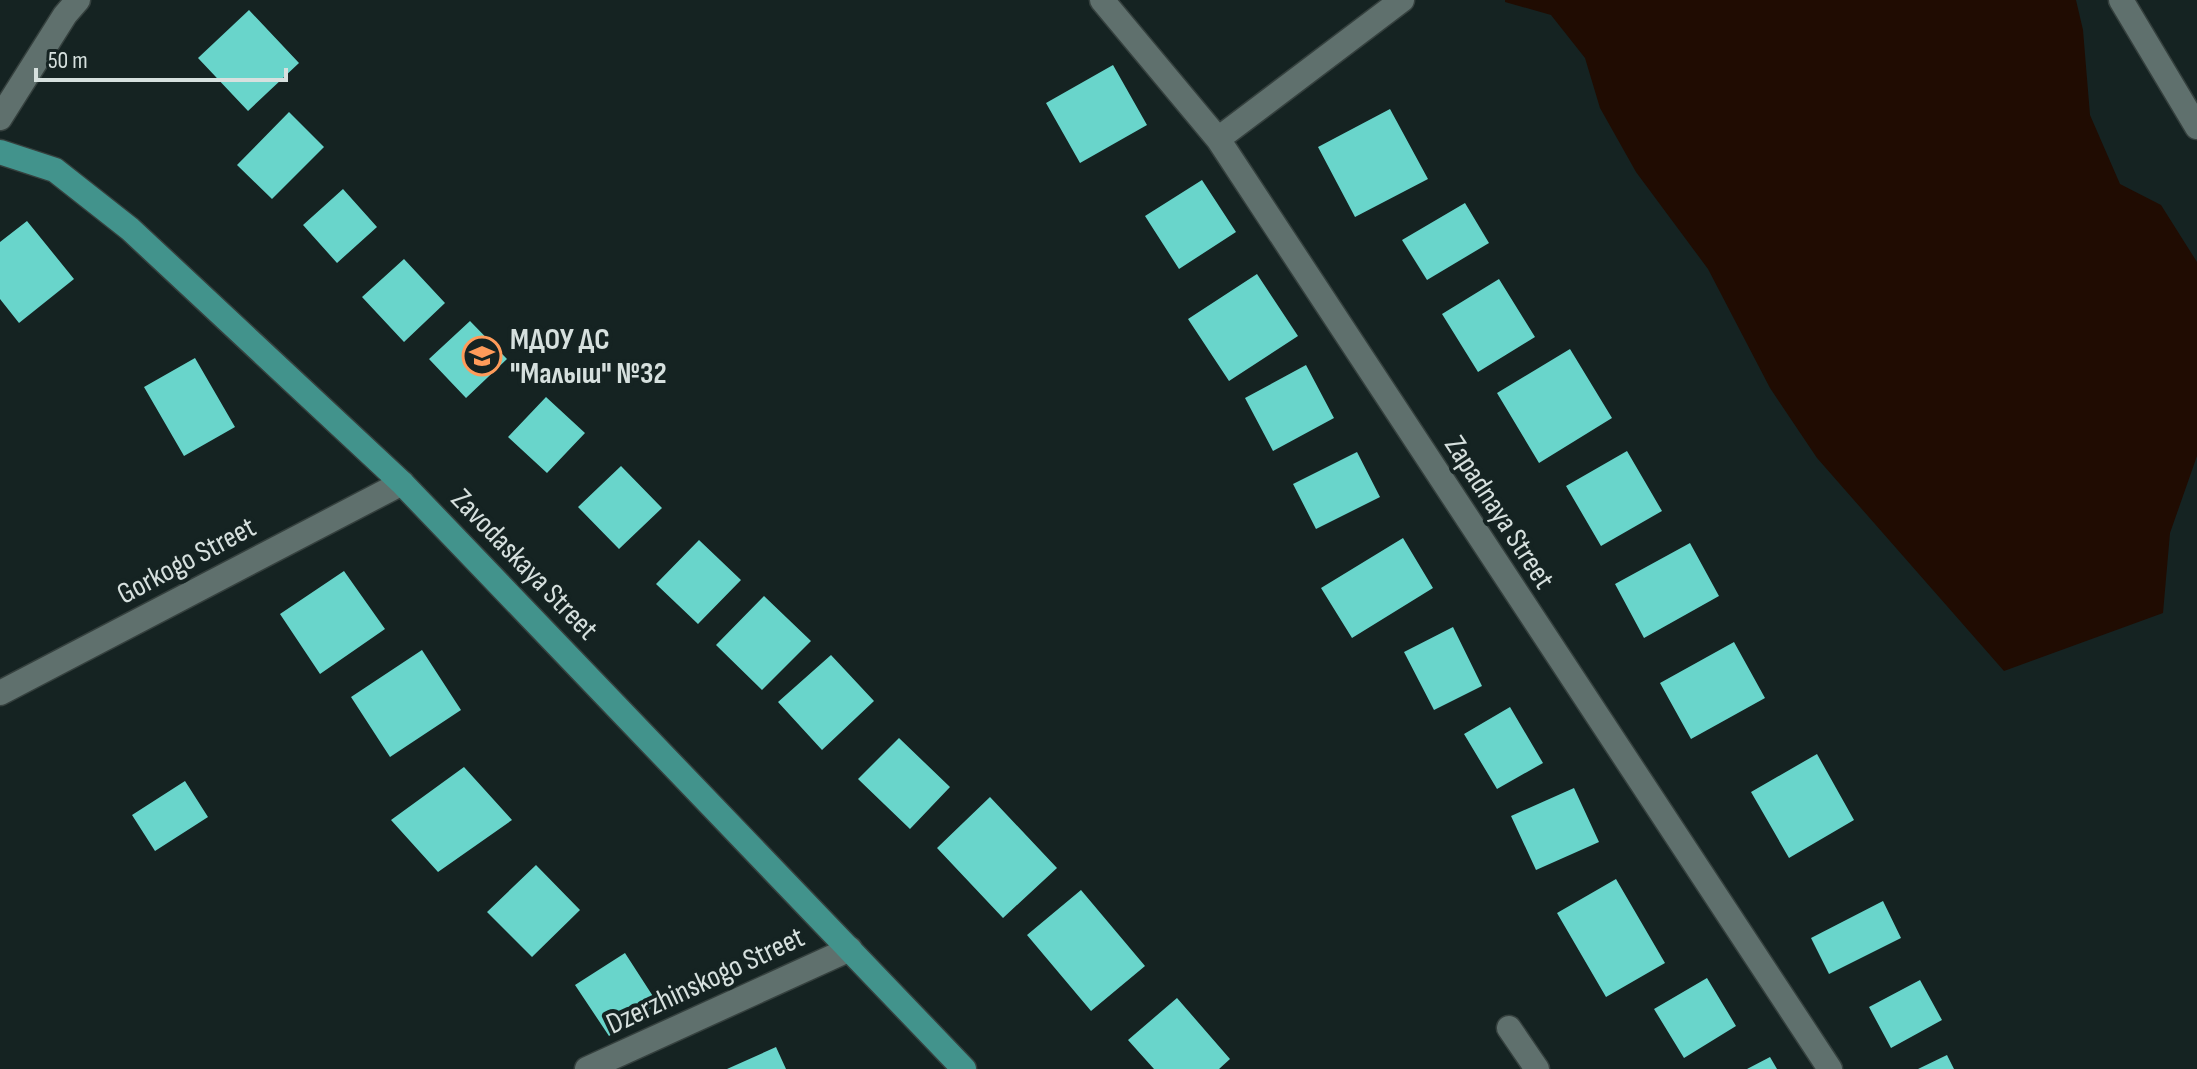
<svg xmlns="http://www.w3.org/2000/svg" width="2197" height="1069" font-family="'Sofia Sans Condensed',sans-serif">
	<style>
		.water { fill: #200c02 }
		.building { fill: #69d5cb }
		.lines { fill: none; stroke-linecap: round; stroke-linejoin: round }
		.minor-casing { stroke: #35403e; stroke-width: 27 }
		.major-casing { stroke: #35403e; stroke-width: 27 }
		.minor { stroke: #5f706d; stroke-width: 24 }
		.major { stroke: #42938c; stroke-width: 24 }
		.labels { text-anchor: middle; stroke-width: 8; stroke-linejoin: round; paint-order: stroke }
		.poi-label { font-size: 30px; font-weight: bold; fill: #d6e0de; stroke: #152322; text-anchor: start }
		.street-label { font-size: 30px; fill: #d6e0de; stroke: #152322 }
	</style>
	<rect width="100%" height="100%" fill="#152322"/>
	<path class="water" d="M 1505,0 L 2076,0 L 2083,30 L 2090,115 L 2120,184 L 2161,205 L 2197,262 L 2197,456 L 2170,533 L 2163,613 L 2004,671 L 1817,458 L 1770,388 L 1708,269 L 1636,172 L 1600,108 L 1585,58 L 1551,15 L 1505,2 Z"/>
	<path class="building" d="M 249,10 L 299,63 L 248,111 L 198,58 Z
		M 1113,65 L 1147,125 L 1080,163 L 1046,103 Z
		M 1390,109 L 1428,179 L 1355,217 L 1318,147 Z
		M 289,112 L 324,147 L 272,199 L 237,165 Z
		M 1202,180 L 1236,232 L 1179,269 L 1145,216 Z
		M 343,189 L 377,227 L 337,263 L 303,225 Z
		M 1465,203 L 1489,243 L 1427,280 L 1402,240 Z
		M 27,221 L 74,279 L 19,323 L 0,299 L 0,242 Z
		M 404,259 L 445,303 L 404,342 L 362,297 Z
		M 1257,274 L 1298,336 L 1229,381 L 1188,319 Z
		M 1499,279 L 1535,337 L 1478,372 L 1442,314 Z
		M 470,321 L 507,359 L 466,398 L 429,359 Z
		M 1570,349 L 1612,418 L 1539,463 L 1497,393 Z
		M 195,358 L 235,427 L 184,456 L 144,387 Z
		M 1306,365 L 1334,418 L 1273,451 L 1245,398 Z
		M 546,397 L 585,433 L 547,473 L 508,437 Z
		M 1627,451 L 1662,511 L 1601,546 L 1566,486 Z
		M 1357,452 L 1380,497 L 1316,529 L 1293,484 Z
		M 621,466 L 662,508 L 619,549 L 578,507 Z
		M 1403,538 L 1433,588 L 1352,638 L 1321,588 Z
		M 699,540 L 741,580 L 698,624 L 656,584 Z
		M 1690,543 L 1719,596 L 1644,638 L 1615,584 Z
		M 344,571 L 385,629 L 320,674 L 280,614 Z
		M 764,596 L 811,641 L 762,690 L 716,645 Z
		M 1453,627 L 1482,686 L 1434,710 L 1404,652 Z
		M 1734,642 L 1765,698 L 1691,739 L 1660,683 Z
		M 422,650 L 461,710 L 390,757 L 351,697 Z
		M 831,655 L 874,701 L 822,750 L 778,702 Z
		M 1510,707 L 1543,763 L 1497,789 L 1464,734 Z
		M 899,738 L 950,787 L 910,829 L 858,779 Z
		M 1817,754 L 1854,820 L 1789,858 L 1751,792 Z
		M 464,767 L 512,820 L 438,872 L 391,820 Z
		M 185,781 L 208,817 L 155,851 L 132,815 Z
		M 1574,788 L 1599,842 L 1536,870 L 1511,816 Z
		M 990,797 L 1057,868 L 1003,918 L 937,848 Z
		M 536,865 L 580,910 L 532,957 L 487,912 Z
		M 1616,879 L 1665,963 L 1606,997 L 1557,913 Z
		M 1081,890 L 1145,966 L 1091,1011 L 1027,935 Z
		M 1883,901 L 1901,938 L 1829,974 L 1811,938 Z
		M 625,953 L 658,1004 L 609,1036 L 575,985 Z
		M 1707,978 L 1736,1026 L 1684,1058 L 1654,1009 Z
		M 1920,980 L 1942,1020 L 1891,1048 L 1869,1007 Z
		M 1177,998 L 1230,1059 L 1219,1069 L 1154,1069 L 1128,1040 Z
		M 776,1047 L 786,1069 L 727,1069 Z
		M 1947,1055 L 1954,1069 L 1918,1069 Z
		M 1770,1057 L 1777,1069 L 1747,1069 Z"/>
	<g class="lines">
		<defs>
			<path id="minor" d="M 1102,0 L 1218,139 L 1830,1069
				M 2121,0 L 2197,127
				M 0,118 L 65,15 L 78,0
				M 1218,139 L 1402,0
				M 0,693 L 402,483
				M 1509,1028 L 1537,1069
				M 587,1069 L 850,949"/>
			<path id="major" d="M 0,152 L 55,170 L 130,229 L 402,483 L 964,1069"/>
		</defs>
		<use href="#minor" class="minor-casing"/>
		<use href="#major" class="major-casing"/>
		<use href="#minor" class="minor"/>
		<use href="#major" class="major"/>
	</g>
	<defs>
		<symbol id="school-ring" viewBox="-11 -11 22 22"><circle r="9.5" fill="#152322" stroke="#ff9b5a" stroke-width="1.5"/><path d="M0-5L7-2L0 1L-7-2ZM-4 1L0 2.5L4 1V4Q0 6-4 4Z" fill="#ff9b5a"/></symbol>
	</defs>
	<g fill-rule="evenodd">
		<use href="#school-ring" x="460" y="334" width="44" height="44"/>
	</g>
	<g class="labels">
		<g class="poi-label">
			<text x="510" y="349">МДОУ ДС<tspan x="510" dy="34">"Малыш" №32</tspan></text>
		</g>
		<g class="street-label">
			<text transform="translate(1500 512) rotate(57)" y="10">Zapadnaya Street</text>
			<text transform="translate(186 560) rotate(-28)" y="10">Gorkogo Street</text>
			<text transform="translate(525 564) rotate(46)" y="10">Zavodaskaya Street</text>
			<text transform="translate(705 980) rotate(-25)" y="10">Dzerzhinskogo Street</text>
		</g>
	</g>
	<path d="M36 68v12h250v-12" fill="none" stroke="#d6e0de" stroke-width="4"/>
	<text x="48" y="68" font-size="24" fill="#d6e0de" stroke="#152322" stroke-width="6" paint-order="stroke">50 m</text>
</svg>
